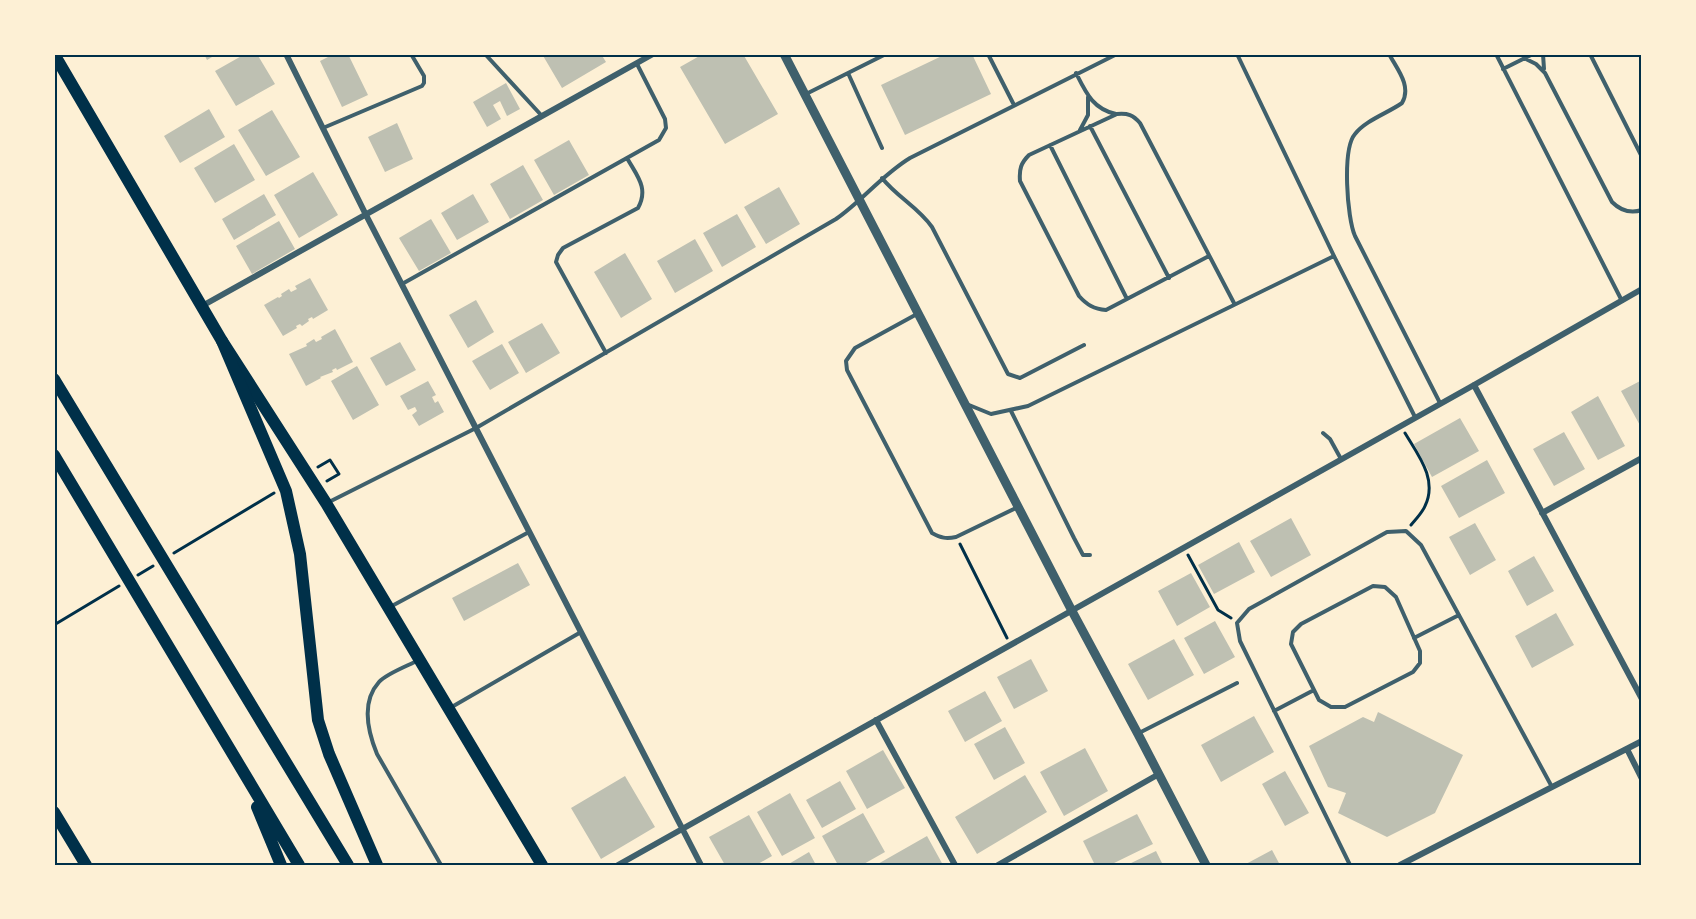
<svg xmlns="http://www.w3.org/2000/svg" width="1696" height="919" font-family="'Open Sans',sans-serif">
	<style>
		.building { fill: #bec0b2 }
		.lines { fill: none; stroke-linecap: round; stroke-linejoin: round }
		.path { stroke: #003049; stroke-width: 3 }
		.service { stroke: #3f606c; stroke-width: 4 }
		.minor { stroke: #3f606c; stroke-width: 6 }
		.tertiary { stroke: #3f606c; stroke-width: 9 }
		.primary { stroke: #003049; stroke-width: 12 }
		.trunk { stroke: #003049; stroke-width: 12 }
		.neatline { fill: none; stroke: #003049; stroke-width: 2 }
	</style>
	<rect width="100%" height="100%" fill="#fdf0d5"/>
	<path class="building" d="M 204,54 L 217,54 L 207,60 Z
		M 245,54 L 257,54 L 275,84 L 236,106 L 215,71 Z
		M 334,54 L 348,54 L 368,95 L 342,107 L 320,61 Z
		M 542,54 L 601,54 L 606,62 L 562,88 Z
		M 703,54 L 743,54 L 778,114 L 725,144 L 680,67 Z
		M 946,54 L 972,54 L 991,94 L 905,135 L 881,85 Z
		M 506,83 L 520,109 L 507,116 L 500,101 L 493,105 L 501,119 L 487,127 L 473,102 Z
		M 209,109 L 225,137 L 180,163 L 164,136 Z
		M 272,110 L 300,157 L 266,176 L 238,130 Z
		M 397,123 L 413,159 L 385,172 L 368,137 Z
		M 569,140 L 589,175 L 554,195 L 534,160 Z
		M 234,144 L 255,180 L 215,203 L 194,168 Z
		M 523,165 L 543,200 L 510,219 L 490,184 Z
		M 313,172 L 338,215 L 299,238 L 274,195 Z
		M 779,187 L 800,224 L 766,244 L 744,207 Z
		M 264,194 L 276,215 L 234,240 L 222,219 Z
		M 473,194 L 489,222 L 457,240 L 441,213 Z
		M 737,214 L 756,247 L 722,267 L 703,233 Z
		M 431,219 L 451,253 L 419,271 L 399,238 Z
		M 279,221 L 295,249 L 252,274 L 236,246 Z
		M 695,239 L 713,271 L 675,293 L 657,261 Z
		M 625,253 L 652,299 L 621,318 L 594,272 Z
		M 310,278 L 328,310 L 313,319 L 312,317 L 308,319 L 309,321 L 302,326 L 300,324 L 296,326 L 297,328 L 283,336 L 264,305 L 278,297 L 279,298 L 282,296 L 281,294 L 289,289 L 291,292 L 297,289 L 295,286 Z
		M 476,300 L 494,332 L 468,348 L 449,315 Z
		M 542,323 L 560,353 L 526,373 L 508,342 Z
		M 335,329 L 353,362 L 337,370 L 336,368 L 332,370 L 333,372 L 320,377 L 321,378 L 306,386 L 289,354 L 307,346 L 306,344 L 314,339 L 316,342 L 322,339 L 321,337 Z
		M 400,342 L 416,370 L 386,386 L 370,358 Z
		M 502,344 L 519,373 L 490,390 L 472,361 Z
		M 357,366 L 379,405 L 353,420 L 331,381 Z
		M 1642,380 L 1642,429 L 1621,391 Z
		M 428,381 L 436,395 L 432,397 L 435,403 L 438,401 L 444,412 L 419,426 L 412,415 L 417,411 L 415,407 L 408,410 L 400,396 Z
		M 1598,396 L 1625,446 L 1598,460 L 1571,412 Z
		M 1460,418 L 1479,451 L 1432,477 L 1414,444 Z
		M 1564,432 L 1585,469 L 1554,486 L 1533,449 Z
		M 1487,460 L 1505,493 L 1459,518 L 1441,486 Z
		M 1291,518 L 1311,555 L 1271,577 L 1250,541 Z
		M 1475,523 L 1496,560 L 1470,575 L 1449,537 Z
		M 1239,542 L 1255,572 L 1214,594 L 1198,565 Z
		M 1534,556 L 1554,591 L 1527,606 L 1508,571 Z
		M 518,563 L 530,585 L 464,621 L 452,598 Z
		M 1191,573 L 1210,607 L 1177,626 L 1158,591 Z
		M 1556,613 L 1574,645 L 1532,668 L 1515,636 Z
		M 1215,621 L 1235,657 L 1204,674 L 1184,638 Z
		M 1174,639 L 1194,675 L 1148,700 L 1128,664 Z
		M 1031,659 L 1048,691 L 1014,709 L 997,677 Z
		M 985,691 L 1002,721 L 965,742 L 948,711 Z
		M 1378,712 L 1463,755 L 1435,813 L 1387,837 L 1338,813 L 1346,793 L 1328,787 L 1309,746 L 1363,717 L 1374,722 Z
		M 1254,716 L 1274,752 L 1221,782 L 1201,745 Z
		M 1005,727 L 1025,763 L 994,780 L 974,744 Z
		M 1085,748 L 1108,791 L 1064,816 L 1040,772 Z
		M 883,750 L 905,788 L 867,809 L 846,771 Z
		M 1285,771 L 1309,813 L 1285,826 L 1262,784 Z
		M 1025,775 L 1047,812 L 977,854 L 955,817 Z
		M 625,776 L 655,827 L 601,859 L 571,808 Z
		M 840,781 L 856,809 L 822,828 L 806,800 Z
		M 790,793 L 815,838 L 782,856 L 757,812 Z
		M 863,813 L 885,852 L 862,865 L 838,865 L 822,836 Z
		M 1137,814 L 1153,844 L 1110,865 L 1095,865 L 1083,841 Z
		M 749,815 L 772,856 L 756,865 L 725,865 L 709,837 Z
		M 927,836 L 943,865 L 876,865 Z
		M 1272,850 L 1280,865 L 1244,865 Z
		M 1156,851 L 1163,865 L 1127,865 Z
		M 809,852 L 816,865 L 787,865 Z"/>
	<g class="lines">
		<path class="path" d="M 1405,433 C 1418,455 1438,479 1425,506 C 1422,513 1416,519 1411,525
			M 318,467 L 330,460 L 339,474 L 327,481
			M 960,544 L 1007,638
			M 174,553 L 274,493
			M 1188,555 L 1218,610 L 1231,618
			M 138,575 L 153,566
			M 54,625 L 119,586"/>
		<path class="service" d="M 485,54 L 542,116
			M 988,54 L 1014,105
			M 1237,54 L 1334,256 L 1415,417
			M 1389,54 C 1397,69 1412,86 1402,103 C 1388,113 1366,120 1355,134 C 1342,149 1347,218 1355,236 L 1440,403
			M 1496,54 L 1622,301
			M 1543,54 L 1544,69
			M 1590,54 L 1642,157
			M 1524,58 L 1536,64 L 1545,73 L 1612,202 C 1621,211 1630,214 1642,210
			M 1503,69 L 1533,54
			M 848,73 L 882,148
			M 1076,73 C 1086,93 1093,109 1116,114
			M 806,94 L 886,54
			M 1090,126 L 1169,278
			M 323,128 L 422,86 L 424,83 L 424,76 L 411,54
			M 1080,130 L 1088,115 L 1088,97
			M 1050,145 L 1127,299
			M 882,178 C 897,197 918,207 932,227 L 1008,374 L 1020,378 L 1084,345
			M 1209,256 L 1106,310 C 1094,309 1087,305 1079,296 L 1020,181 C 1019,169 1021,163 1029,155 L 1117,114 C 1128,113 1133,115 1140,123 L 1234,303
			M 402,284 L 659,140 L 666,128 L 665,119 L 637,64
			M 917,314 L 855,348 L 846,361 L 847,370 L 932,533 C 941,538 946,539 956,537 L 1018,507
			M 606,353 L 556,262 L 558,255 L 563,248 L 638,208 C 649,188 637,176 627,158
			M 969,405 L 991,414 L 1028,406 L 1334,256
			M 1011,411 L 1074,538 L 1083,555 L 1090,555
			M 1323,433 L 1330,439 L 1341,459
			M 329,502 L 476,428 L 836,219 C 862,201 882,175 910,158 L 1117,54
			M 1373,586 L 1385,587 L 1396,597 L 1420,651 L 1420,663 L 1413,672 L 1345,707 L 1331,707 L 1319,700 L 1291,644 L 1293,632 L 1301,624 Z
			M 390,607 L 529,532
			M 1414,638 L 1459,615
			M 417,661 C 407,666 386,674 379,682 C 361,702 368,732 377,754 L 441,865
			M 450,708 L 581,632
			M 1274,711 L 1314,690
			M 1139,733 L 1237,683
			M 1350,865 L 1240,641 L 1237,623 L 1249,609 L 1387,532 L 1406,531 L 1421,545 L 1552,787"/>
		<path class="minor" d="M 286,54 L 366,215 L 701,865
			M 202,306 L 653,54
			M 1474,385 L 1642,699
			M 1542,513 L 1642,458
			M 876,720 L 955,865
			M 1627,749 L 1642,779
			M 618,865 L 1474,385 L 1642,289
			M 998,865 L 1159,774
			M 1400,865 L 1642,741"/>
		<path class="tertiary" d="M 784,54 L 1072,611 L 1138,734 L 1206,865"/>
		<path class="primary" d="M 54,54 L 222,341 L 326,503 L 542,865
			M 54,812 L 86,865"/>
		<path class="trunk" d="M 222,341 L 286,491 L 300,554 L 318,720 L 329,754 L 377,865
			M 54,379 L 348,865
			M 54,455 L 299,865
			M 257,807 L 281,865"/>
	</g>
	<rect width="1696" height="919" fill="none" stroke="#fdf0d5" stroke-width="111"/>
	<rect x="56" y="56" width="1584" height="808" class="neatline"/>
</svg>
